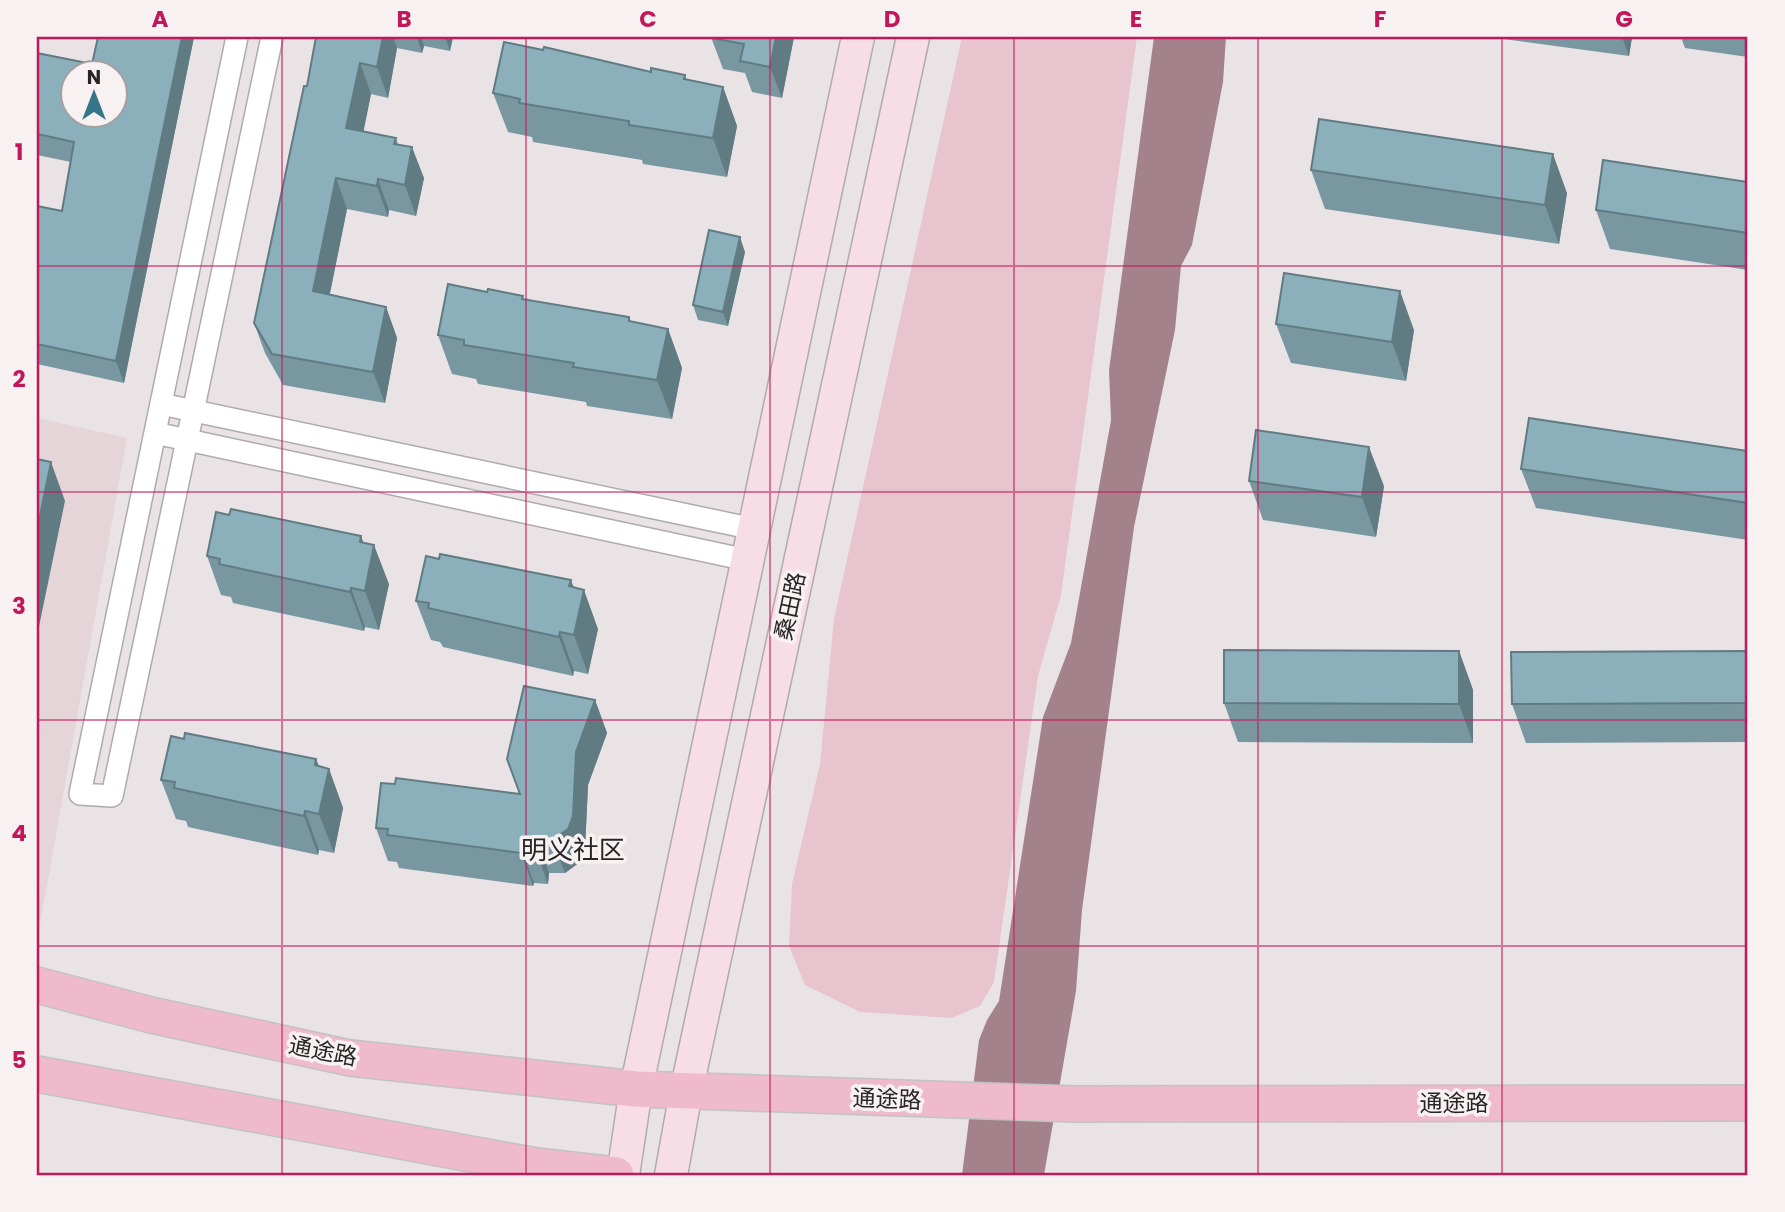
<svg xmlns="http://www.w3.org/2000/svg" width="1785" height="1212" font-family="Poppins,'Noto Sans SC',sans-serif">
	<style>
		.built { fill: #e5d5d9 }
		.green { fill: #e8c4ce }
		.water { fill: #a4828c }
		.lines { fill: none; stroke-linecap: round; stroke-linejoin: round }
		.minor-casing { stroke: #b0aaac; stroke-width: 24 }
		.secondary-casing { stroke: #b0aaac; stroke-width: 35 }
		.primary-casing { stroke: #c3c2c2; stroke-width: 38 }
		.minor { stroke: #fff; stroke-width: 21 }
		.secondary { stroke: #f7dde6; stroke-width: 32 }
		.primary { stroke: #efbbcc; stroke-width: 35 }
		.wall { fill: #7897a1 }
		.shaded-wall { fill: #617b83 }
		.building { fill: #8bb0bb; stroke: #617b83; stroke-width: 2; fill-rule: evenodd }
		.grid { fill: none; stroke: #c2185b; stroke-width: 2; stroke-opacity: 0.55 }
		.labels { text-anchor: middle; stroke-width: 7; stroke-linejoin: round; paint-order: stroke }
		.street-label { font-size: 23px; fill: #272526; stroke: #f8f1f2 }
		.quarter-label { font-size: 26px; fill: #272526; stroke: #f8f1f2 }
		.neatline { fill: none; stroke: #c2185b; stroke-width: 2.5 }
		.grid-label { font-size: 23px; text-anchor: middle; font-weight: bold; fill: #c2185b }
	</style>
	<rect width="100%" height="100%" fill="#eae3e5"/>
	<path class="built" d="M 37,418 L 127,438 L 37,941 Z"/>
	<path class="green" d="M 962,37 L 1137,37 L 1061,595 L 1038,676 L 994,982 L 980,1006 L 952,1018 L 860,1012 L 805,985 L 789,946 L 792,884 L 820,764 L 834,619 Z"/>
	<path class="water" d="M 1154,37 L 1226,37 L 1223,82 L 1192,245 L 1181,266 L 1175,330 L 1134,527 L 1082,910 L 1076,991 L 1044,1175 L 962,1175 L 979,1040 L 987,1020 L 999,1001 L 1043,717 L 1071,643 L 1111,420 L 1109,370 Z"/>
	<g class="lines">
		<defs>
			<path id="minor" d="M 237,37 L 80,794 L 112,796 L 272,37
				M 161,404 L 754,529
				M 155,433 L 747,560"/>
			<path id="secondary" d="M 623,1175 L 636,1089 L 858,37
				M 671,1175 L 686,1092 L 913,37"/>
			<path id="primary" d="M 37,985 L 151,1015 L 350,1058 L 636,1089 L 1075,1104 L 1748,1103
				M 37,1074 L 536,1166 L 616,1175"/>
		</defs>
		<use href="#minor" class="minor-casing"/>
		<use href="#secondary" class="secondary-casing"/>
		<use href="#primary" class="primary-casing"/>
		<use href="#minor" class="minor"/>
		<use href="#secondary" class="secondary"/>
		<use href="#primary" class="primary"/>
	</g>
	<path class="wall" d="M 98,37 L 194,37 L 124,383 L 37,364 L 37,206 L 62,211 L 71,162 L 37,155 L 37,53 L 92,64 Z
		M 316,37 L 453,37 L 450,51 L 424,46 L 422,53 L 397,48 L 388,98 L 371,94 L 363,131 L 396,138 L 398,144 L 424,178 L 416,216 L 389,210 L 388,217 L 347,209 L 330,294 L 386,307 L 397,338 L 385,403 L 283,385 L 265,353 L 254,323 L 307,86 Z
		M 711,37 L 794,37 L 782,98 L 752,92 L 745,73 L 723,69 Z
		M 1488,37 L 1632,37 L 1629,56 Z
		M 1681,37 L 1748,37 L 1748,57 L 1685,48 Z
		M 651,72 L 685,75 L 687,80 L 723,87 L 737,126 L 727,177 L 643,164 L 642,160 L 533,142 L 532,137 L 508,132 L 493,93 Z
		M 1311,170 L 1567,193 L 1559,244 L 1325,209 Z
		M 1748,182 L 1748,270 L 1610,249 L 1596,210 Z
		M 745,252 L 728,326 L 698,320 L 693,305 Z
		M 524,299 L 668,329 L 682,368 L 672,419 L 587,406 L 586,402 L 478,384 L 476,379 L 452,374 L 438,335 Z
		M 1276,324 L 1414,330 L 1406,381 L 1291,363 Z
		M 1748,451 L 1748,540 L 1536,508 L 1521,469 Z
		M 1249,481 L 1384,486 L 1376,537 L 1263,520 Z
		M 364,543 L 389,584 L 379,630 L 365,627 L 364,631 L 233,603 L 231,597 L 221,595 L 207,556 Z
		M 439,559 L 571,580 L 573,587 L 598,629 L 588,674 L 574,671 L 573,676 L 443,647 L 440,642 L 431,640 L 416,601 Z
		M 1459,651 L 1473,690 L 1473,743 L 1238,742 L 1224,703 Z
		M 1748,657 L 1748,742 L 1526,743 L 1512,704 Z
		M 595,700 L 607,733 L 588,785 L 585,849 L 580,862 L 565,873 L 549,873 L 548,884 L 534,883 L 533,886 L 399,868 L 397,862 L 388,861 L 376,828 L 395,784 L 520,794 Z
		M 184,739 L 316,759 L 319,766 L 329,769 L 343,808 L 334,853 L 319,850 L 318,855 L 188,827 L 186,821 L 176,819 L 161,780 Z"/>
	<path class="shaded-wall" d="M 182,37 L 194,37 L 124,383 L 116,361 Z
		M 383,37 L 393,37 L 397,48 L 388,98 L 377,67 Z
		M 417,37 L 421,37 L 424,46 L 422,53 Z
		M 445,37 L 453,37 L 450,51 Z
		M 776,37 L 794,37 L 782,98 L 770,67 Z
		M 1622,37 L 1632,37 L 1629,56 Z
		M 360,63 L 371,94 L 358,159 L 346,128 Z
		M 723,87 L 737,126 L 727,177 L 713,138 Z
		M 412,147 L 424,178 L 416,216 L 405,185 Z
		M 1553,154 L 1567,193 L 1559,244 L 1545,205 Z
		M 336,178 L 347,209 L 324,321 L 313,291 Z
		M 378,179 L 389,210 L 388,217 L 377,186 Z
		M 740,237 L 745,252 L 728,326 L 723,312 Z
		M 1400,291 L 1414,330 L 1406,381 L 1392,342 Z
		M 386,307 L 397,338 L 385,403 L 373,372 Z
		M 668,329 L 682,368 L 672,419 L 657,380 Z
		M 1369,447 L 1384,486 L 1376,537 L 1362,497 Z
		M 51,462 L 65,501 L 37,636 L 37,530 Z
		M 361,536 L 371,562 L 374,545 L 389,584 L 379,630 L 365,591 L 360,542 Z
		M 571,580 L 580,606 L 584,590 L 598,629 L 588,674 L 574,635 L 569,586 Z
		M 351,588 L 365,627 L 364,631 L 350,592 Z
		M 560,632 L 574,671 L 573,676 L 559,637 Z
		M 1459,651 L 1473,690 L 1473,743 L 1459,704 Z
		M 1746,651 L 1748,657 L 1748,708 L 1746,703 Z
		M 595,700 L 607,733 L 588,785 L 585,849 L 580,862 L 565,873 L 552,840 L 576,752 Z
		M 316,759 L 326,785 L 329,769 L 343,808 L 334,853 L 319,814 L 315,765 Z
		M 305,811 L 319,850 L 318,855 L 304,816 Z
		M 537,840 L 549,873 L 548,884 L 536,851 Z
		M 522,850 L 534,883 L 533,886 L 521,853 Z"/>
	<path class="building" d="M 98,37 L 182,37 L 116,361 L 37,344 L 37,206 L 62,211 L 74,142 L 37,134 L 37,53 L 92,64 ZM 74,74 L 116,74 L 116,116 L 74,116 Z
		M 316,37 L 383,37 L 377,67 L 360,63 L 346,128 L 396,138 L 394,144 L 412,147 L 405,185 L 378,179 L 377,186 L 336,178 L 313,291 L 386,307 L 373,372 L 272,354 L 254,323 L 304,86 L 307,86 Z
		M 711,37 L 776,37 L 770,67 L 740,61 L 744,44 L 711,38 Z
		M 504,42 L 543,50 L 544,47 L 651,72 L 651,68 L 685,75 L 684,79 L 723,87 L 713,138 L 629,125 L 629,121 L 519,103 L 520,99 L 493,93 Z
		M 1319,119 L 1553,154 L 1545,205 L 1311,170 Z
		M 1603,160 L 1748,182 L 1748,233 L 1596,210 Z
		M 709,230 L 740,237 L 723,312 L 693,305 Z
		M 1284,273 L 1400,291 L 1392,342 L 1276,324 Z
		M 448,284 L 487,292 L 488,289 L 523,296 L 522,299 L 629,317 L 629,321 L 668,329 L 657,380 L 573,367 L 574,363 L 464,345 L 464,340 L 438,335 Z
		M 1529,418 L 1748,451 L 1748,503 L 1521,469 Z
		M 1256,430 L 1369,447 L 1362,497 L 1249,481 Z
		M 37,459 L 51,462 L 37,530 Z
		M 231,509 L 361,536 L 360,542 L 374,545 L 365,591 L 351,588 L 350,592 L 219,564 L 220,559 L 207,556 L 216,512 L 229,515 Z
		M 440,554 L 571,580 L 569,586 L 584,590 L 574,635 L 560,632 L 559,637 L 428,608 L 429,603 L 416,601 L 426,556 L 439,559 Z
		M 1224,650 L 1459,651 L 1459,704 L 1224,703 Z
		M 1746,651 L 1746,703 L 1512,704 L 1511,652 Z
		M 524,686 L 595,700 L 576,752 L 573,816 L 568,829 L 552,840 L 537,840 L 536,851 L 522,850 L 521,853 L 387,835 L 388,829 L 376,828 L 381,783 L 395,784 L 396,778 L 520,794 L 507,759 Z
		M 185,733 L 316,759 L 315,765 L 329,769 L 319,814 L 305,811 L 304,816 L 174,788 L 175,782 L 161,780 L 171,736 L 184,739 Z"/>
	<path class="grid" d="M 282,37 L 282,1175M 526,37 L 526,1175M 770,37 L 770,1175M 1014,37 L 1014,1175M 1258,37 L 1258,1175M 1502,37 L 1502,1175M 37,266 L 1748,266M 37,492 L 1748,492M 37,720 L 1748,720M 37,946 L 1748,946"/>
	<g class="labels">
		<g class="street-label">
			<text transform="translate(790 606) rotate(-78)" y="8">桑田路</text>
			<text transform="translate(323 1051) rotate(11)" y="8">通途路</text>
			<text transform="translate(887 1099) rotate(2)" y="8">通途路</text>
			<text x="1454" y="1111">通途路</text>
		</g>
		<g class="quarter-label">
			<text x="573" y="859">明义社区</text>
		</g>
	</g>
	<rect width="1785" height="1212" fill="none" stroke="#f8f1f2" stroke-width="77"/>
	<g transform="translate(94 94)"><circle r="33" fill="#f8f1f2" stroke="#a49fa0" stroke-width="2"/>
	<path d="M0-5L12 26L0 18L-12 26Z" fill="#347588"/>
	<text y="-10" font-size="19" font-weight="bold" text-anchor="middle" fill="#272526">N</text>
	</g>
	<rect x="38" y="38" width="1708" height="1136" class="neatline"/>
	<g class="grid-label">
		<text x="160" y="27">A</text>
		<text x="404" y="27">B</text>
		<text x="648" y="27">C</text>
		<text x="892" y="27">D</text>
		<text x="1136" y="27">E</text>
		<text x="1380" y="27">F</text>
		<text x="1624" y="27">G</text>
		<text x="19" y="160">1</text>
		<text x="19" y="387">2</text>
		<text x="19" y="614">3</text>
		<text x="19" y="841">4</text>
		<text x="19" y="1068">5</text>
	</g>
</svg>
